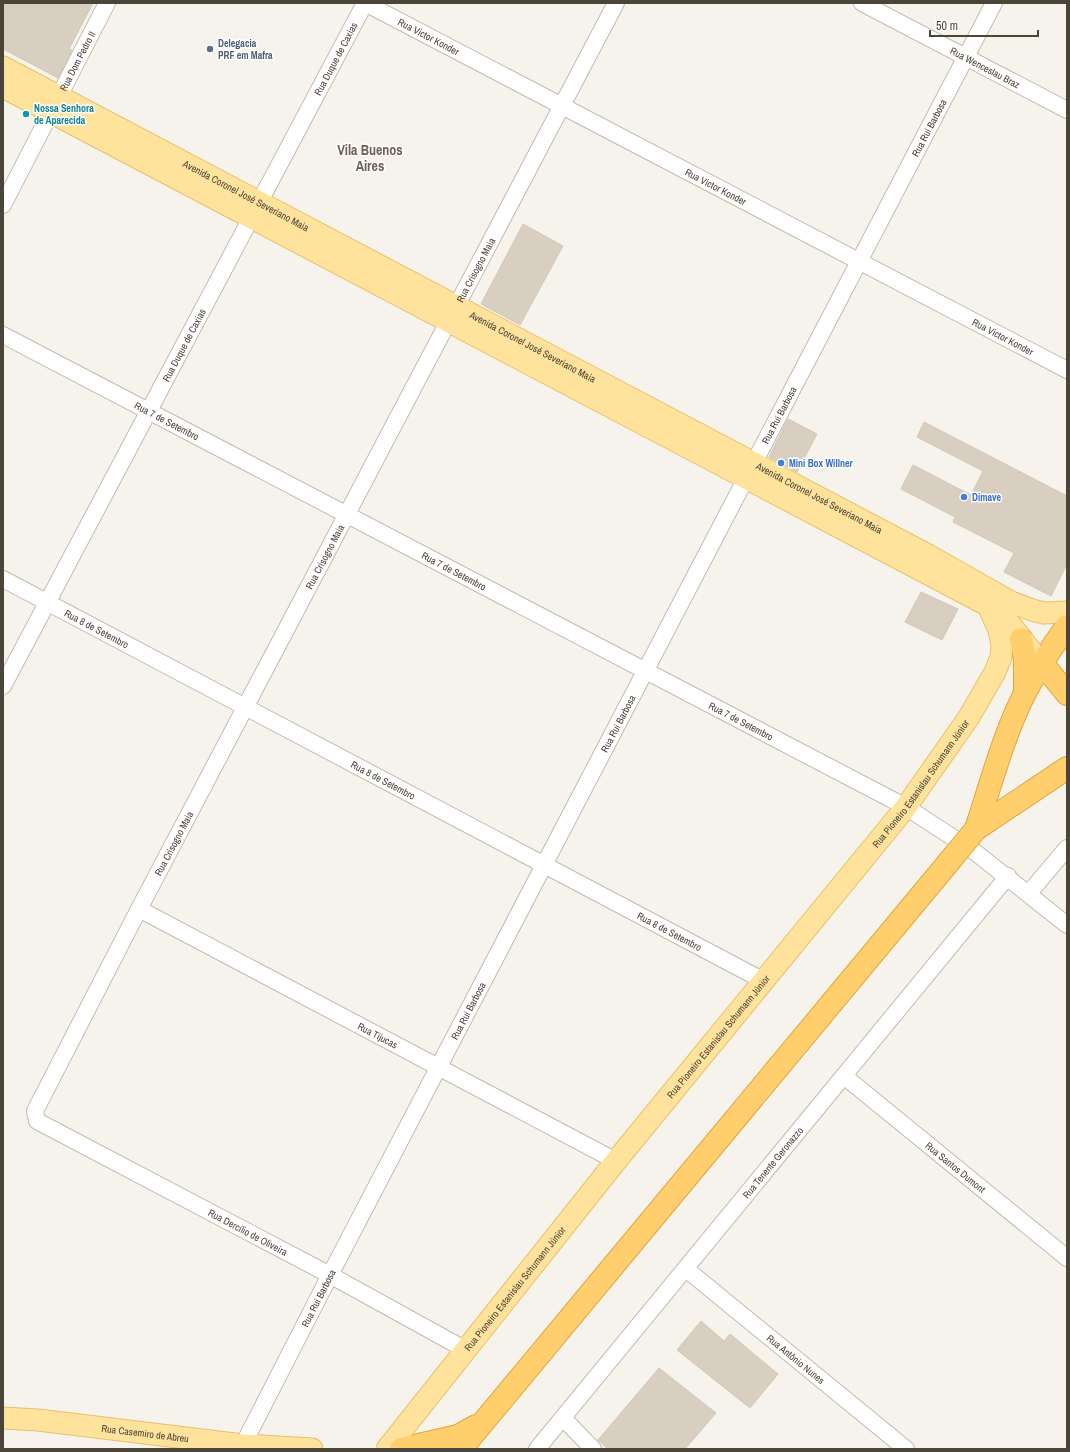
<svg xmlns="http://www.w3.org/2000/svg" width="1070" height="1452" font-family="'Archivo Narrow',sans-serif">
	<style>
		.building { fill: #d8cfc1; stroke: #d3c7b4 }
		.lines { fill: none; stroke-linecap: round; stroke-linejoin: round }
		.minor-casing { stroke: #c2bbae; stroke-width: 18 }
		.major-casing { stroke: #e6c16a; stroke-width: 23 }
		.highway-casing { stroke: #e0a43c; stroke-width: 24 }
		.minor { stroke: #fff; stroke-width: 16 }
		.major { stroke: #ffe39c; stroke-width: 21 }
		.highway { stroke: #ffcf6e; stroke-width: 22 }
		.highway-bridge-casing { stroke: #e0a43c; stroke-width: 24; stroke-linecap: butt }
		.highway-bridge { stroke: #ffcf6e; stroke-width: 22 }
		.service-dot { fill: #5c6f8a; stroke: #fff; stroke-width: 1.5 }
		.culture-dot { fill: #0f9aa8; stroke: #fff; stroke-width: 1.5 }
		.shop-dot { fill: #3f7fe0; stroke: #fff; stroke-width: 1.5 }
		.labels { text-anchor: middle; stroke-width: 3; stroke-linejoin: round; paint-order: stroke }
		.street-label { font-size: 10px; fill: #4b4439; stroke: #fff }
		.service-label { font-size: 10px; font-weight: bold; fill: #4e5e75; stroke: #fff; text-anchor: start }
		.culture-label { font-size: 10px; font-weight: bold; fill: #0d838f; stroke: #fff; text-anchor: start }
		.shop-label { font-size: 10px; font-weight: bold; fill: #366cbe; stroke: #fff; text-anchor: start }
		.district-label { font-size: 14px; font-weight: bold; fill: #6e6250; stroke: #fff }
	</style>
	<rect width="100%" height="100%" fill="#f6f3ec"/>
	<path class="building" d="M 3,3 L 93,3 L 69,49 L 72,50 L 58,78 L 3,49 Z
		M 523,224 L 563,246 L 520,325 L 481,304 Z
		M 788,419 L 817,434 L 797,472 L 769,457 Z
		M 924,422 L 1067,496 L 1067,564 L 1051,596 L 1004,572 L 1014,553 L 953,522 L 955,517 L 901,489 L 913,465 L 971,495 L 983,471 L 917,437 Z
		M 921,592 L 958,609 L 942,640 L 905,622 Z
		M 701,1321 L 724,1341 L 730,1334 L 778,1374 L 750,1408 L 677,1350 Z
		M 659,1368 L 716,1413 L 685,1449 L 608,1449 L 598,1440 Z"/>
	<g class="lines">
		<defs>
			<g id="minor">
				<path id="s1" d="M 365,3 L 1067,370"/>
				<path id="s2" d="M 862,3 L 1067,110"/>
				<path id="s3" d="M 3,205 L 107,3"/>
				<path id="s4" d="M 3,335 L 906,807 L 975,852 L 1067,925"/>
				<path id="s5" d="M 3,579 L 764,981"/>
				<path id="s6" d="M 3,686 L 365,3"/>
				<path d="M 1029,893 L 1067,848"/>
				<path id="s7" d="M 139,909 L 616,1161"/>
				<path id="s8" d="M 844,1076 L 1067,1258"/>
				<path id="s9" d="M 686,1269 L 906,1449"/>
				<path id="s10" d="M 466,1350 L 330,1275 L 37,1121 L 35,1111 L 139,909 L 616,3"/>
				<path d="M 563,1418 L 593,1449"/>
				<path id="s11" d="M 243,1445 L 330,1275 L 994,3"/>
				<path id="s12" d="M 537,1449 L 1008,876"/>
			</g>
			<g id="major">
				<path id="s13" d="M 3,67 L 928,555 L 1011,602 L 1032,610 L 1044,613 L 1067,612"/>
				<path d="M 3,87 L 989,606 C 1007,616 1019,636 1032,652"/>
				<path id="s14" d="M 3,1418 L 38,1420 L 243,1445 L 312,1449"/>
				<path id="s15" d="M 387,1449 L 616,1161 L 906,807 L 969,717 L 995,672 L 1001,657 L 1002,645 L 999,630 L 990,610"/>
			</g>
			<path id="highway" d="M 1021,639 L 1025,659 L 1025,691
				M 1042,663 L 1067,694
				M 976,829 C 991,784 1004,733 1026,691 C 1038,668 1052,647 1067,626
				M 976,829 L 1067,768
				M 401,1449 L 458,1436 L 476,1426
				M 461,1449 L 953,857"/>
		</defs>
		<use href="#minor" class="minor-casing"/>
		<use href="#major" class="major-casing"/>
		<use href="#highway" class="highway-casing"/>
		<use href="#minor" class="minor"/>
		<use href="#major" class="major"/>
		<use href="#highway" class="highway"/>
		<defs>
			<path id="highway-bridge" d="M 953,857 L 976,829"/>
		</defs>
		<use href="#highway-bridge" class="highway-bridge-casing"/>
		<use href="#highway-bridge" class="highway-bridge"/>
	</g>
	<circle class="service-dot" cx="210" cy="49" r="4"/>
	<circle class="culture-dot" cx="26" cy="114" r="4"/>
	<g class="shop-dot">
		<circle cx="781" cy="463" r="4"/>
		<circle cx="964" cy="497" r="4"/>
	</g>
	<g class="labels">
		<g class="street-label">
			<text dy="4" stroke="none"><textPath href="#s1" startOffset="72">Rua Victor Konder</textPath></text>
			<text dy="4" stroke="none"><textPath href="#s6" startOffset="710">Rua Duque de Caxias</textPath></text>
			<text dy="4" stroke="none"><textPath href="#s3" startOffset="162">Rua Dom Pedro II</textPath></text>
			<text dy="4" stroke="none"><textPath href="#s2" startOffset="139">Rua Wenceslau Braz</textPath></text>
			<text dy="4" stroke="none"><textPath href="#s11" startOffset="1485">Rua Rui Barbosa</textPath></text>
			<text dy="4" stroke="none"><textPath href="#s1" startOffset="396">Rua Victor Konder</textPath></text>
			<text dy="4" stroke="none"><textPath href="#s13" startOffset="275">Avenida Coronel José Severiano Maia</textPath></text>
			<text dy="4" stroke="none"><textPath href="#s10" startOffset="1446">Rua Crisogno Maia</textPath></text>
			<text dy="4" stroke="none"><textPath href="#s1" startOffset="720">Rua Victor Konder</textPath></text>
			<text dy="4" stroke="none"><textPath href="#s6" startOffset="386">Rua Duque de Caxias</textPath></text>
			<text dy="4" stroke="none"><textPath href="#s13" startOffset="599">Avenida Coronel José Severiano Maia</textPath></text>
			<text dy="4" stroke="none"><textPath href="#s11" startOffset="1161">Rua Rui Barbosa</textPath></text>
			<text dy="4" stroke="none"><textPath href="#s4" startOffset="185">Rua 7 de Setembro</textPath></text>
			<text dy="4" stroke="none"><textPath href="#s13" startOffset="923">Avenida Coronel José Severiano Maia</textPath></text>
			<text dy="4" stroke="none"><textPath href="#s10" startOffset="1122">Rua Crisogno Maia</textPath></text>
			<text dy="4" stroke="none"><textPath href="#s4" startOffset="509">Rua 7 de Setembro</textPath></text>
			<text dy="4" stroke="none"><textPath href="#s5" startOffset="106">Rua 8 de Setembro</textPath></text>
			<text dy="4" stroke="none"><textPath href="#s4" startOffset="833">Rua 7 de Setembro</textPath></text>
			<text dy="4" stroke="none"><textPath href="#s11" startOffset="813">Rua Rui Barbosa</textPath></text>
			<text dy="4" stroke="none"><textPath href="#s5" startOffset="430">Rua 8 de Setembro</textPath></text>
			<text dy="4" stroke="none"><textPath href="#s15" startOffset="853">Rua Pioneiro Estanislau Schumann Júnior</textPath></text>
			<text dy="4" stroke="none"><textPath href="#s10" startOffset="798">Rua Crisogno Maia</textPath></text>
			<text dy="4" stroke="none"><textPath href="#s5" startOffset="754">Rua 8 de Setembro</textPath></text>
			<text dy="4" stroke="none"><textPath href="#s11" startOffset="489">Rua Rui Barbosa</textPath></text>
			<text dy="4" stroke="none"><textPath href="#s7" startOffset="270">Rua Tijucas</textPath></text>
			<text dy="4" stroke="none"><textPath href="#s15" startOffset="529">Rua Pioneiro Estanislau Schumann Júnior</textPath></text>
			<text dy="4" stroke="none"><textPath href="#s12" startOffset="371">Rua Tenente Geronazzo</textPath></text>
			<text dy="4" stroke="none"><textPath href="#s8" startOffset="144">Rua Santos Dumont</textPath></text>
			<text transform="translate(248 1232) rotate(28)" y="4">Rua Dercílio de Oliveira</text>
			<text dy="4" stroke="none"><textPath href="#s15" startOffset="205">Rua Pioneiro Estanislau Schumann Júnior</textPath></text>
			<text dy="4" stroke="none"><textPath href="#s11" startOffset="165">Rua Rui Barbosa</textPath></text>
			<text dy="4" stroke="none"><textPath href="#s9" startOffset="142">Rua Antônio Nunes</textPath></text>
			<text dy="4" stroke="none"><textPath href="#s14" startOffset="143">Rua Casemiro de Abreu</textPath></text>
		</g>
		<g class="service-label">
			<text x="218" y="47">Delegacia<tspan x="218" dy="12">PRF em Mafra</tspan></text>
		</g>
		<g class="culture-label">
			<text x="34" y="112">Nossa Senhora<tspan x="34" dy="12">de Aparecida</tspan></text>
		</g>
		<g class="shop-label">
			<text x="789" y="467">Mini Box Willner</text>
			<text x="972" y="501">Dimave</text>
		</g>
		<g class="district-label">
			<text x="370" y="155">Vila Buenos<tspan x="370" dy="16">Aires</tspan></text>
		</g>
	</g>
	<rect width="1070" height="1452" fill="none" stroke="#4b4439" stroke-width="8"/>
	<path d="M930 30v6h108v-6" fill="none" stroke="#4b4439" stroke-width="2"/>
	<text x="936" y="30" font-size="12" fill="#4b4439" stroke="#ffffff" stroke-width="3" paint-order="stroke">50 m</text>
</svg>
